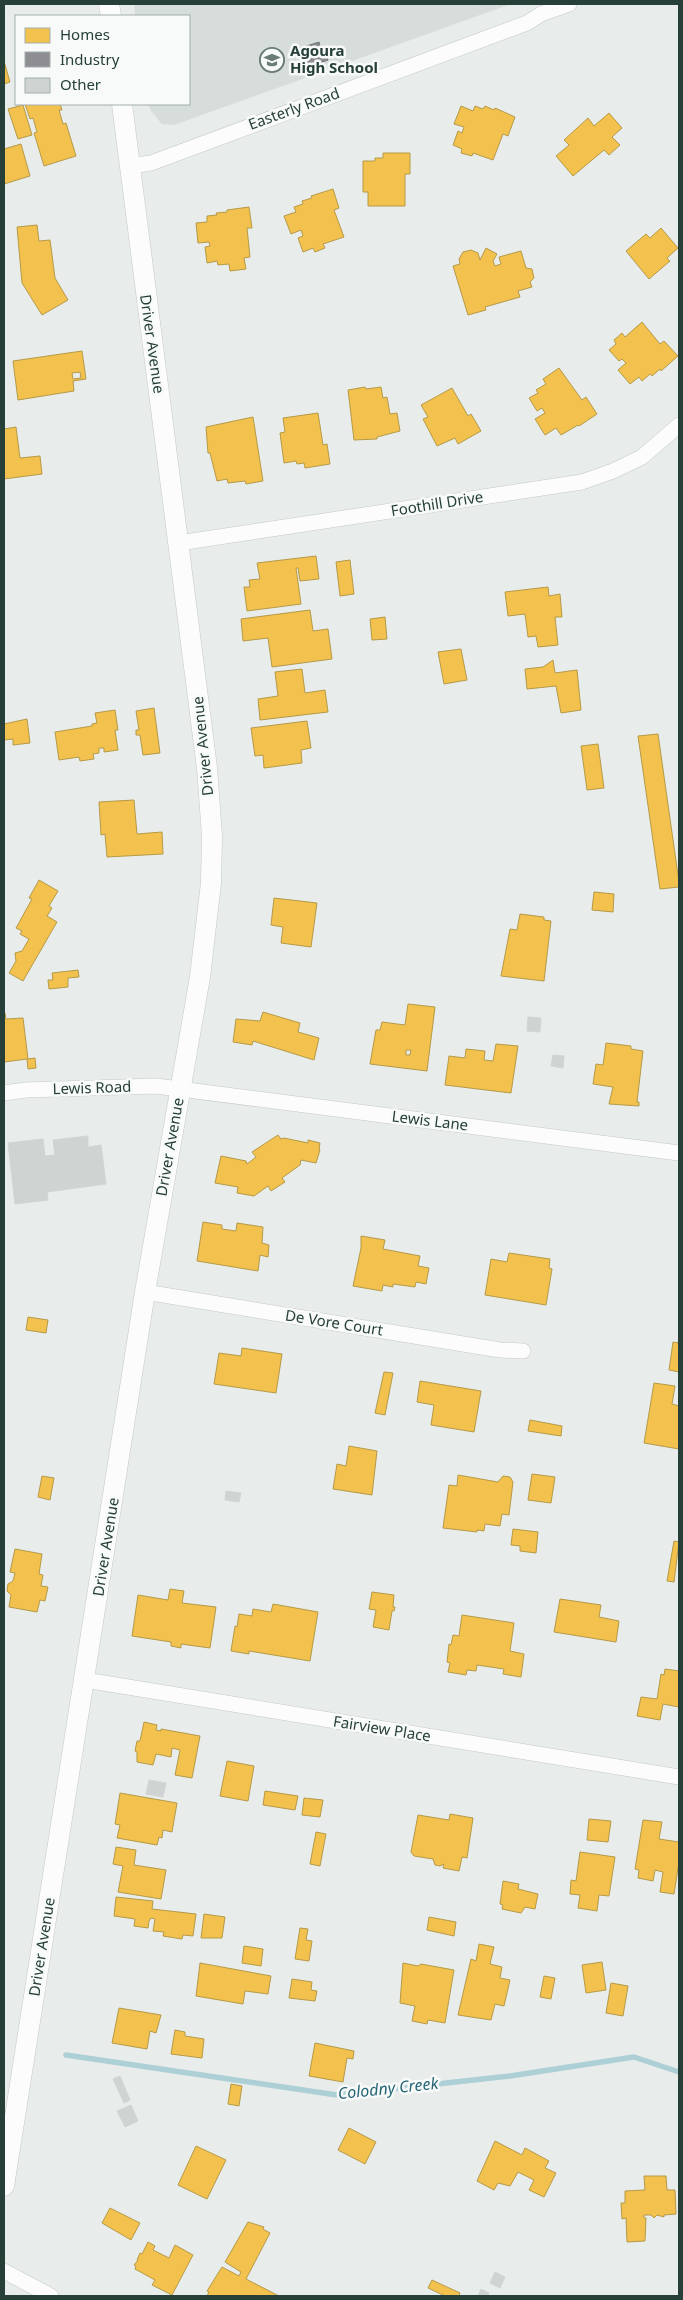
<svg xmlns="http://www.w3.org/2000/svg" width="683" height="2300" font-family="'Noto Sans',sans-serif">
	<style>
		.built { fill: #d6ddda }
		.homes { fill: #f2c14e; stroke: #b59a48; fill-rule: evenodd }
		.industry { fill: #8d8d92; stroke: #6e7677 }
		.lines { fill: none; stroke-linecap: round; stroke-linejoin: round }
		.stream { stroke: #adcfd6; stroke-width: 5.5 }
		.building { fill: #cfd3d2; stroke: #d1d5d3 }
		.minor-casing { stroke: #c5c9c7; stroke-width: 16 }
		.tertiary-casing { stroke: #c5c9c7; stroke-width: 21 }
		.minor { stroke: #fcfcfc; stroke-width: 15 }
		.tertiary { stroke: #fcfcfc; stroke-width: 20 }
		.labels { text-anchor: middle; stroke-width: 5; stroke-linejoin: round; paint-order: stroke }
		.poi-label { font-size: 15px; font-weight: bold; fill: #263f39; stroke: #f7faf9; text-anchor: start }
		.street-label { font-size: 15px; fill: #263f39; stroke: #f7faf9 }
		.water-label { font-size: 16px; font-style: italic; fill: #256576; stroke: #f7faf9 }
	</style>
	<rect width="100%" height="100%" fill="#e8ecea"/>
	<path class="built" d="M 134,4 L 511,4 L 174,125 L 162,124 L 151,111 L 148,104 L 189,104 L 189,16 L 135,16 Z"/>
	<path class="homes" d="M 4,61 L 10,82 L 4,84 Z
		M 25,104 L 60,104 L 62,110 L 59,110 L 63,124 L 66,123 L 76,156 L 44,166 L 34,133 L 37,132 L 33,118 L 30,119 Z
		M 23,105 L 32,135 L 18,139 L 8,109 Z
		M 461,106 L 473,111 L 475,106 L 483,109 L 485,106 L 494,110 L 495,108 L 515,117 L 508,136 L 503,134 L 493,160 L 473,153 L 472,156 L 461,153 L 462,149 L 453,145 L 458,131 L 462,133 L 464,127 L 454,124 Z
		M 609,113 L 622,128 L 612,137 L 620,145 L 609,155 L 604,150 L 573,176 L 556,156 L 569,145 L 564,140 L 588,118 L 594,126 Z
		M 21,144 L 30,176 L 4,184 L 4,149 Z
		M 383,153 L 410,153 L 410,174 L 405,174 L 405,206 L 368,206 L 368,192 L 363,192 L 363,161 L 375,161 L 375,158 L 383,158 Z
		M 333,189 L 339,208 L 334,210 L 344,237 L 323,244 L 325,248 L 315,252 L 313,248 L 303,252 L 298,238 L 303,236 L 301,230 L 291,234 L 284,216 L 296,212 L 294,207 L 303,204 L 302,201 L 312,198 L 311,196 Z
		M 249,207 L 252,228 L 247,228 L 250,257 L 244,258 L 246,269 L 230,271 L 229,264 L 218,265 L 217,261 L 207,263 L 205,247 L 210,246 L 209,242 L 198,243 L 196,223 L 207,222 L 207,216 L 217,215 L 216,213 L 227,212 L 227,210 Z
		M 37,225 L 39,241 L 50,240 L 55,278 L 68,300 L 42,315 L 22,283 L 17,227 Z
		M 661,228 L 678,248 L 667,258 L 670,261 L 649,279 L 626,251 L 646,234 L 650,238 Z
		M 486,248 L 497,254 L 493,261 L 495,266 L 501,264 L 499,257 L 521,251 L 526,268 L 532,269 L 534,278 L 530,282 L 532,287 L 518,291 L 520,297 L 485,307 L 486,310 L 468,315 L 453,266 L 460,264 L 459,259 L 463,252 L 471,250 L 478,253 L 480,260 Z
		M 642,322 L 660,344 L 664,341 L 678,356 L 661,371 L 660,369 L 652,376 L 650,374 L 642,381 L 639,377 L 630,384 L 618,370 L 626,363 L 622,359 L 619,361 L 609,350 L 616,344 L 614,340 L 622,333 L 625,337 Z
		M 82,351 L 86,379 L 73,381 L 74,391 L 18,400 L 13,361 ZM 80,372 L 81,378 L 73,379 L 72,373 Z
		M 559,368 L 582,400 L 586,397 L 597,414 L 579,426 L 578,425 L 561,435 L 556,428 L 545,435 L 535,419 L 545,413 L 542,408 L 537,411 L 529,398 L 538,393 L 536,390 L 546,384 L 543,379 Z
		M 365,387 L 366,389 L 381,387 L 383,398 L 387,397 L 390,414 L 397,413 L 400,431 L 377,437 L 377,439 L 354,440 L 348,390 Z
		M 452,388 L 468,416 L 471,414 L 481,431 L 458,444 L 455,438 L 437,446 L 423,419 L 428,417 L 421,405 Z
		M 318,413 L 323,445 L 327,444 L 330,464 L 305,468 L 304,463 L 297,464 L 296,461 L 284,463 L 280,433 L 285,432 L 283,418 Z
		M 253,417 L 263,481 L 246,484 L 245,481 L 228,483 L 227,479 L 217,481 L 210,453 L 208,453 L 206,427 Z
		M 16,427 L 20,458 L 40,456 L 42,474 L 4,479 L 4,429 Z
		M 316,556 L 319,579 L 300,581 L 298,568 L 296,568 L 301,604 L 247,611 L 244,587 L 250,587 L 249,580 L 260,579 L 257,563 Z
		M 350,560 L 354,594 L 340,596 L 336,562 Z
		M 548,587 L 549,596 L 560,594 L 562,617 L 555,617 L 558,645 L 538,647 L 536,636 L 528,637 L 525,614 L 508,616 L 505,592 Z
		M 310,610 L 313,631 L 328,629 L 332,659 L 272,667 L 268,638 L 243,641 L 241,619 Z
		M 385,617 L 387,639 L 372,640 L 370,619 Z
		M 461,649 L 467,680 L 444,684 L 438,652 Z
		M 553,660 L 555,673 L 577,670 L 581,710 L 561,713 L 556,686 L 527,689 L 525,669 L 543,667 Z
		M 302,669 L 305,693 L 325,690 L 328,712 L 260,720 L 258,699 L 278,696 L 275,672 Z
		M 154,708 L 160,753 L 143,755 L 140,735 L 136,735 L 136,730 L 139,730 L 136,711 Z
		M 115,710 L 118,730 L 115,730 L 118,750 L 104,752 L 104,748 L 99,748 L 99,753 L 93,754 L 94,759 L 80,761 L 79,757 L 59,760 L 55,732 L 92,726 L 92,724 L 97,723 L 95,713 Z
		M 27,719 L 30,743 L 13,745 L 13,739 L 4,740 L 4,724 Z
		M 307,721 L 311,748 L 301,750 L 302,763 L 264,768 L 263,755 L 255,756 L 251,728 Z
		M 658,734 L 679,882 L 679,887 L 660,889 L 638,736 Z
		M 598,744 L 604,788 L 587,790 L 581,746 Z
		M 134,800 L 137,834 L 162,832 L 163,854 L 107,857 L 105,834 L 101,835 L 99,802 Z
		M 39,880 L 58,891 L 49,906 L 52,908 L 47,916 L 57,922 L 23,981 L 9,973 L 16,961 L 15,953 L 22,951 L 29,939 L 20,934 L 22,931 L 16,928 L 32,899 L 29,898 Z
		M 594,892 L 614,894 L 613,912 L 592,910 Z
		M 274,898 L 317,903 L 311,947 L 281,943 L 283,927 L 271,925 Z
		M 520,914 L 544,917 L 544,920 L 551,921 L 544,981 L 501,976 L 510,929 L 517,930 Z
		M 78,970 L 79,977 L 68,978 L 68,987 L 49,989 L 48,980 L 53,980 L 52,973 Z
		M 408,1004 L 435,1007 L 427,1071 L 370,1064 L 376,1030 L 380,1030 L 382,1022 L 405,1025 ZM 406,1050 L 411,1050 L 410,1055 L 406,1055 Z
		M 263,1012 L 300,1023 L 298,1032 L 319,1038 L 314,1060 L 253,1041 L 252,1045 L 233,1042 L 236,1019 L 260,1021 Z
		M 4,1013 L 5,1013 L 6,1019 L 23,1018 L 28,1059 L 35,1058 L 36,1068 L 28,1069 L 27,1059 L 4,1062 Z
		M 606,1043 L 631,1046 L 631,1049 L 643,1051 L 637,1102 L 639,1102 L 639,1106 L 609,1104 L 613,1087 L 593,1084 L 596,1064 L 603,1065 Z
		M 496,1044 L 518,1046 L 511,1093 L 445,1085 L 449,1056 L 465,1058 L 466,1049 L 485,1051 L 484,1060 L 493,1061 Z
		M 278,1135 L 281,1139 L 284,1138 L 308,1143 L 308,1140 L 320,1143 L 319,1150 L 320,1150 L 316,1163 L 301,1160 L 300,1165 L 282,1178 L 285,1182 L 271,1191 L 268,1186 L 254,1196 L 237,1193 L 238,1187 L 215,1183 L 221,1156 L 246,1161 L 247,1164 L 256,1157 L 252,1152 Z
		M 203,1222 L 222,1225 L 222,1229 L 236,1231 L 237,1223 L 263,1227 L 262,1243 L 269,1245 L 268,1257 L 260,1255 L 258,1271 L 197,1261 Z
		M 361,1236 L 385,1240 L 383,1249 L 420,1256 L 418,1266 L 429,1268 L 426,1284 L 416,1282 L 415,1287 L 393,1284 L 393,1287 L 383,1285 L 382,1291 L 353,1286 L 361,1248 Z
		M 509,1253 L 550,1259 L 549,1268 L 552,1269 L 546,1305 L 485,1295 L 491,1259 L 507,1262 Z
		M 28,1317 L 48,1320 L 46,1333 L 26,1330 Z
		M 679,1337 L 679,1372 L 669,1370 L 673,1342 L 678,1343 Z
		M 242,1348 L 282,1354 L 276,1393 L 214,1384 L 219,1353 L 241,1356 Z
		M 384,1372 L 393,1373 L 385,1415 L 375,1413 Z
		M 420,1381 L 481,1391 L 474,1432 L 431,1425 L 434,1405 L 417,1402 Z
		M 654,1383 L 675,1386 L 672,1404 L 679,1406 L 679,1449 L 644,1443 Z
		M 530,1420 L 562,1426 L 561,1436 L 528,1431 Z
		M 349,1446 L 377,1451 L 372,1495 L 333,1489 L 337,1464 L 346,1466 Z
		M 532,1474 L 555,1477 L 551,1503 L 528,1500 Z
		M 458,1475 L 498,1482 L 503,1476 L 510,1477 L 513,1482 L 509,1515 L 502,1514 L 500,1526 L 485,1524 L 484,1531 L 477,1530 L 477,1532 L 443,1528 L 449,1485 L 457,1486 Z
		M 42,1476 L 54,1478 L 50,1500 L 38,1497 Z
		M 513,1529 L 538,1532 L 536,1553 L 520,1551 L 520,1546 L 511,1545 Z
		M 674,1541 L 679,1542 L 674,1582 L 667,1581 Z
		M 15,1549 L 42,1554 L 39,1574 L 43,1575 L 41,1586 L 48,1587 L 45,1601 L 40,1600 L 37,1612 L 9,1607 L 11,1595 L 7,1591 L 8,1584 L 13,1581 L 15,1573 L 10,1572 Z
		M 170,1589 L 184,1591 L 182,1603 L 216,1607 L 210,1648 L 181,1644 L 181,1648 L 171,1646 L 171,1642 L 132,1636 L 138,1595 L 168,1600 Z
		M 372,1592 L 394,1595 L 393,1607 L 395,1607 L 394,1611 L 392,1611 L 389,1630 L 373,1627 L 376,1610 L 369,1609 Z
		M 560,1599 L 601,1605 L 599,1617 L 619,1621 L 616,1642 L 554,1632 Z
		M 273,1604 L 318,1612 L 310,1661 L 249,1651 L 249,1654 L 231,1651 L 235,1626 L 237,1627 L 239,1614 L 252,1616 L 253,1609 L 271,1612 Z
		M 462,1615 L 514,1623 L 510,1651 L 524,1654 L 521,1677 L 503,1674 L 504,1669 L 477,1665 L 476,1671 L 467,1670 L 466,1675 L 448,1672 L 450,1663 L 447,1662 L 449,1644 L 451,1645 L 453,1635 L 459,1636 Z
		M 665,1669 L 679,1671 L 679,1707 L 663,1704 L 660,1720 L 637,1716 L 641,1697 L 657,1699 L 661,1674 L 664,1675 Z
		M 144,1722 L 157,1725 L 156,1730 L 161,1731 L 161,1729 L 200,1736 L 192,1778 L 175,1775 L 180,1750 L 172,1748 L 171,1757 L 156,1754 L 153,1765 L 137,1762 L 137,1752 L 135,1751 L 137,1741 L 140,1741 Z
		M 227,1761 L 254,1766 L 248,1801 L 220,1796 Z
		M 265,1791 L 298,1796 L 295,1810 L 263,1805 Z
		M 120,1793 L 177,1803 L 172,1832 L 163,1830 L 162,1838 L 159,1837 L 157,1845 L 117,1838 L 120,1825 L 115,1824 Z
		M 304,1798 L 323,1800 L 320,1817 L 302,1815 Z
		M 450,1814 L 473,1818 L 467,1858 L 462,1857 L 459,1871 L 443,1868 L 444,1864 L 440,1866 L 435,1865 L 433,1859 L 414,1856 L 411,1852 L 418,1815 L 449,1820 Z
		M 589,1819 L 611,1821 L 608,1842 L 587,1840 Z
		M 643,1820 L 662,1822 L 659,1839 L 679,1842 L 679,1862 L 674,1894 L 660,1892 L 663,1872 L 655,1870 L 653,1881 L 638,1878 L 639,1870 L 635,1869 Z
		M 316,1832 L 326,1834 L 320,1866 L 310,1864 Z
		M 116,1847 L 136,1850 L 134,1865 L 166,1870 L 161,1899 L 118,1892 L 123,1866 L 113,1864 Z
		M 580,1852 L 615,1857 L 609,1896 L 599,1895 L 597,1911 L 578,1908 L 580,1895 L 570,1894 L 571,1880 L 576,1881 Z
		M 503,1881 L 519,1884 L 518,1889 L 538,1894 L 535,1909 L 525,1907 L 521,1913 L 502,1909 L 503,1905 L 500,1904 Z
		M 116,1897 L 153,1901 L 152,1909 L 196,1914 L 193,1936 L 183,1935 L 182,1939 L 163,1936 L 164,1932 L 153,1931 L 155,1919 L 151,1918 L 149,1921 L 148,1928 L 134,1926 L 135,1919 L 114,1916 Z
		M 204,1914 L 225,1917 L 222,1938 L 201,1938 Z
		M 429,1917 L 456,1922 L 454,1936 L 427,1930 Z
		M 300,1928 L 308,1929 L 306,1940 L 312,1941 L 309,1961 L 295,1959 Z
		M 479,1944 L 494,1947 L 490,1964 L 502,1967 L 500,1978 L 510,1980 L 504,2006 L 495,2004 L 491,2020 L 458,2015 L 471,1959 L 476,1961 Z
		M 244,1946 L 263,1949 L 261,1966 L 242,1963 Z
		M 602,1962 L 606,1990 L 586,1993 L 582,1965 Z
		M 200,1963 L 271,1976 L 268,1994 L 245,1991 L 243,2004 L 196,1996 Z
		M 403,1963 L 418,1966 L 421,1964 L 454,1970 L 445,2023 L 428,2020 L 427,2024 L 412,2021 L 415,2006 L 400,2003 Z
		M 544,1976 L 555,1978 L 551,1999 L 540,1997 Z
		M 292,1979 L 312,1982 L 311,1990 L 317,1991 L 315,2001 L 289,1998 Z
		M 611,1983 L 628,1986 L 623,2016 L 606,2013 Z
		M 119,2008 L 161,2015 L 156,2033 L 150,2031 L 147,2049 L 112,2043 Z
		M 175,2030 L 185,2032 L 185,2036 L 204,2039 L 202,2058 L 171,2054 Z
		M 315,2043 L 354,2051 L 353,2059 L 347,2058 L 343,2082 L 309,2076 Z
		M 231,2084 L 242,2086 L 239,2106 L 228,2104 Z
		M 349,2128 L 376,2142 L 365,2164 L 338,2150 Z
		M 495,2141 L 522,2155 L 525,2148 L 549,2161 L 545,2168 L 556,2173 L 544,2197 L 529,2190 L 534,2180 L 518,2172 L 510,2186 L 498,2183 L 494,2190 L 477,2181 Z
		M 196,2146 L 226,2160 L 207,2199 L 178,2185 Z
		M 644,2176 L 666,2176 L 667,2190 L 675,2190 L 676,2214 L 664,2215 L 664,2217 L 657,2215 L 654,2218 L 651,2215 L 644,2215 L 644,2218 L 646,2218 L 645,2241 L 627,2242 L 626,2218 L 622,2219 L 621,2203 L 625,2203 L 625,2191 L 645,2190 Z
		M 110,2208 L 140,2223 L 131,2240 L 102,2223 Z
		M 248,2222 L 264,2227 L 263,2229 L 270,2233 L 246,2279 L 279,2296 L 207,2296 L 209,2292 L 207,2291 L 222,2267 L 239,2276 L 241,2272 L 225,2262 Z
		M 148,2242 L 155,2246 L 153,2250 L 169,2258 L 175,2245 L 193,2255 L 172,2295 L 152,2285 L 155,2280 L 135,2269 L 136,2266 L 134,2265 L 138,2260 L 137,2260 L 140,2253 L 142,2254 Z
		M 432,2280 L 460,2293 L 459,2296 L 445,2296 L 428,2288 Z"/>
	<path class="industry" d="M 319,42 L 322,54 L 325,53 L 328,60 L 307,67 L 300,48 Z"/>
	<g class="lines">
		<path class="stream" d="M 66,2055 L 337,2095 L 510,2076 L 634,2057 L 679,2072"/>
	</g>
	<path class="building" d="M 528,1017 L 541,1018 L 540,1032 L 527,1031 Z
		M 553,1055 L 564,1056 L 563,1068 L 551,1066 Z
		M 88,1136 L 88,1147 L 101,1145 L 106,1184 L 47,1192 L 48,1200 L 15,1204 L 8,1143 L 43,1139 L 45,1156 L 55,1155 L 53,1140 Z
		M 226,1491 L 241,1493 L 239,1502 L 225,1500 Z
		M 149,1780 L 166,1783 L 163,1797 L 146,1794 Z
		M 120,2076 L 130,2100 L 124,2103 L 113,2079 Z
		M 131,2105 L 138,2121 L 125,2127 L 117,2111 Z
		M 495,2272 L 505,2277 L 500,2288 L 490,2283 Z
		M 481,2289 L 489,2293 L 488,2296 L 478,2296 Z"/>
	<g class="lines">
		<defs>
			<path id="minor" d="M 130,166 L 151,163 L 527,23 L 541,14 L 569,4
				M 179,543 L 582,482 L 613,471 L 642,457 L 679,425
				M 4,1093 L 26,1090 L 156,1086 L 679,1153
				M 145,1292 L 500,1350 L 523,1351
				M 85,1680 L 679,1777
				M 4,2271 L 51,2296"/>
			<path id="tertiary" d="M 109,4 L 111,16
				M 4,2186 L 145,1292 L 200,977 L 211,883 L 212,836 L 207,768 L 122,104"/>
		</defs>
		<use href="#minor" class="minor-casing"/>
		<use href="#tertiary" class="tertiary-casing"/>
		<use href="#minor" class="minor"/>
		<use href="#tertiary" class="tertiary"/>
	</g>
	<defs>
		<symbol id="school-ring" viewBox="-11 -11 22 22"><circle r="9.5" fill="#f7faf9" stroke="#6a7c77" stroke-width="1.5"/><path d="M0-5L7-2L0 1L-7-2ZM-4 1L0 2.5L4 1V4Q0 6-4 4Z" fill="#6a7c77"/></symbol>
	</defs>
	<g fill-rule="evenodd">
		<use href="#school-ring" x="258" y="46" width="28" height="28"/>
	</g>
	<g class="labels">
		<g class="poi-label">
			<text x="290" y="56">Agoura<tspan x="290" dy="17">High School</tspan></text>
		</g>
		<g class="street-label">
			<text transform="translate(294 109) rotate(-20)" y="5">Easterly Road</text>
			<text transform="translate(152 344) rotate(82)" y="5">Driver Avenue</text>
			<text transform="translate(437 504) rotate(-9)" y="5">Foothill Drive</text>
			<text transform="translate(203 746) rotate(-96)" y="5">Driver Avenue</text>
			<text transform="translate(92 1088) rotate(-2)" y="5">Lewis Road</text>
			<text transform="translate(430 1121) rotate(7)" y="5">Lewis Lane</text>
			<text transform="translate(170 1147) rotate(-80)" y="5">Driver Avenue</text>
			<text transform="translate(334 1323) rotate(9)" y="5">De Vore Court</text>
			<text transform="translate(106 1547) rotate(-81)" y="5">Driver Avenue</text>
			<text transform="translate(382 1729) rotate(9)" y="5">Fairview Place</text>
			<text transform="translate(42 1947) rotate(-81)" y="5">Driver Avenue</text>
		</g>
		<g class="water-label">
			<text transform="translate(388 2088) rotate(-6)" y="6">Colodny Creek</text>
		</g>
	</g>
	<rect width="683" height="2300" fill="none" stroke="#263f39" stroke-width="10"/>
	<rect x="15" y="15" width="175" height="90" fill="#f7faf9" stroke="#a3afac"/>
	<rect x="25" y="28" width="25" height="15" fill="#f2c14e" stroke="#a3afac"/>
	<text x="60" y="40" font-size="15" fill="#263f39">Homes</text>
	<rect x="25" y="52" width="25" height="15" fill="#8d8d92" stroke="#a3afac"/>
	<text x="60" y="65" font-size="15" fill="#263f39">Industry</text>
	<rect x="25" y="78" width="25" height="15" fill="#cfd3d2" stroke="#a3afac"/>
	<text x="60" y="90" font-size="15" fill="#263f39">Other</text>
</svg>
